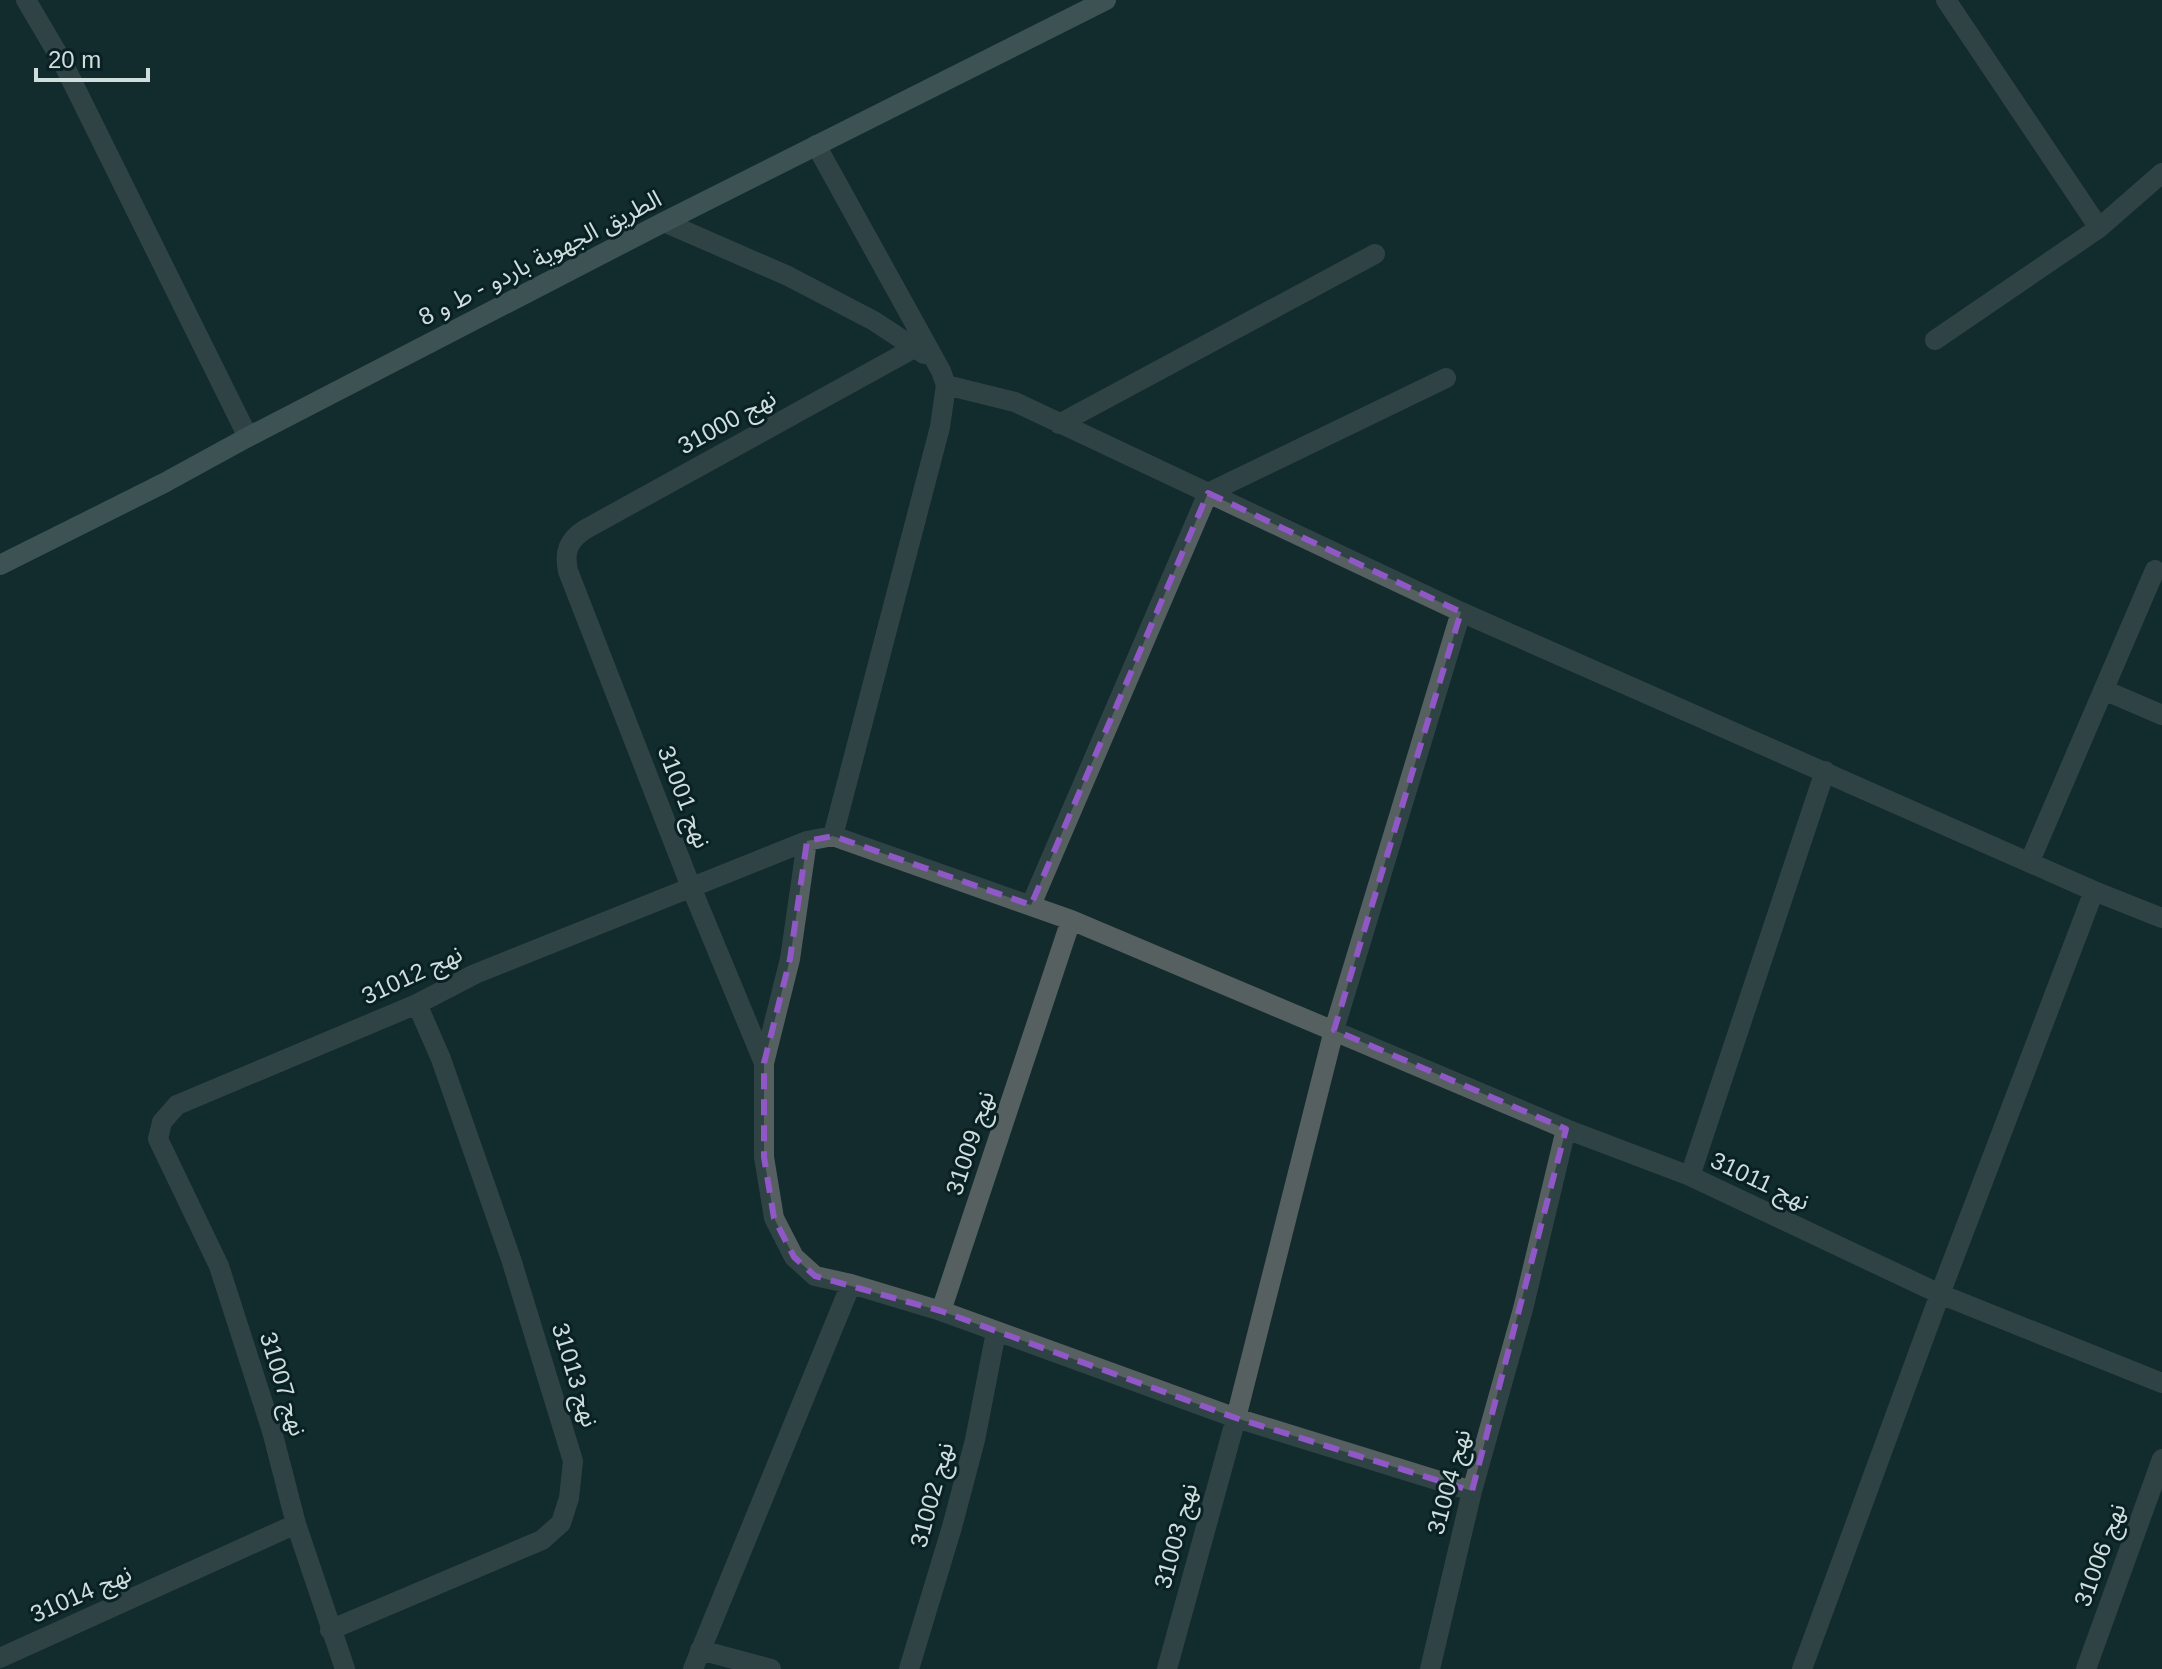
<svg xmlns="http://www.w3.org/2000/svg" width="2162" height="1669" font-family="Arial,'Noto Sans Arabic',sans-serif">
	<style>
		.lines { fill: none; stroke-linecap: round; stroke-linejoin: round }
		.street { stroke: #566061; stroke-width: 20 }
		.secondary { stroke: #6f8182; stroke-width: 20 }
		.marked { fill: none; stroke: #9058c6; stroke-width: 6; stroke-dasharray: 16 10; stroke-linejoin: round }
		.labels { text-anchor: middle; stroke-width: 6; stroke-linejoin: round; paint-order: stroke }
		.street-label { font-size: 24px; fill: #cfdddd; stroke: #092123 }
	</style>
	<rect width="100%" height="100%" fill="#132b2d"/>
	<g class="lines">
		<path class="street" d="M 26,0 L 62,61 L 248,437
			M 1946,0 L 2099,228
			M 816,145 L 941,371 L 946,385 L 940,427 L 833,836
			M 664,222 L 788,276 L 874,321 L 924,354
			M 1935,340 L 2099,228 L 2162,173
			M 946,385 L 1015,402 L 1461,612 L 2094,891 L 2162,918
			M 1059,424 L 1375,254
			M 2104,690 L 2162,715
			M 807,841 L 790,959 L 764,1063 L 764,1157 L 774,1218 L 794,1257 L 815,1276 L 851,1284 L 941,1311 L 1071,920
			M 2030,861 L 2155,570
			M 1031,905 L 1208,493 L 1446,378
			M 764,1063 L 691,887 L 568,571 C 564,552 568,541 584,530 L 916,347
			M 1690,1176 L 1825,771
			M 941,1311 L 1236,1418 L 1472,1491
			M 330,1630 L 542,1540 L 561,1523 L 569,1498 L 573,1461 L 511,1259 L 441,1059 L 417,1004
			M 700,1650 L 771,1669
			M 0,1658 L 296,1524
			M 345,1669 L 296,1524 L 272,1431 L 219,1266 L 158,1139 L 162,1122 L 177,1105 L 417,1004 L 475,974 L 807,841 L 833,836 L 1071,920 L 1566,1129 L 1690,1176 L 1940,1294 L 2162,1383
			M 693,1669 L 851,1284
			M 909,1669 L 952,1527 L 975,1440 L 996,1332
			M 1167,1669 L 1236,1418 L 1334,1030 L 1461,612
			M 1430,1669 L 1472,1491 L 1523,1309 L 1566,1129
			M 1802,1669 L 1940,1294 L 2094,891
			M 2086,1669 L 2162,1459"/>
		<path class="secondary" d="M 0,565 L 164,483 L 248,437 L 664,222 L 1106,0"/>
	</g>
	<path d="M0 0H2162V1669H0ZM 1208,493 L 1461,612 L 1334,1030 L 1566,1129 L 1472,1491 L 1236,1418 L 941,1311 L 815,1276 L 794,1257 L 774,1218 L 764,1157 L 764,1063 L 790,959 L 807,841 L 833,836 L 1031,905 Z" fill="#132b2d" fill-opacity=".55" fill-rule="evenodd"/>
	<path class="marked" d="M 1208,493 L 1461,612 L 1334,1030 L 1566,1129 L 1472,1491 L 1236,1418 L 941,1311 L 815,1276 L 794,1257 L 774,1218 L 764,1157 L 764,1063 L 790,959 L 807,841 L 833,836 L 1031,905 Z"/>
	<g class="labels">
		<g class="street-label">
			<text transform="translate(540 258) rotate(-27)" y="8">الطريق الجهوية باردو - ط و 8</text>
			<text transform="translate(727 422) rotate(-29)" y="8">نهج 31000</text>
			<text transform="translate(684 797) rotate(69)" y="8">نهج 31001</text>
			<text transform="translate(412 975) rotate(-25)" y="8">نهج 31012</text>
			<text transform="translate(970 1143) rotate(-72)" y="8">نهج 31009</text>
			<text transform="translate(1760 1181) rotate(25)" y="8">نهج 31011</text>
			<text transform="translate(575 1375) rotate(73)" y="8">نهج 31013</text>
			<text transform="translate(283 1384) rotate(73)" y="8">نهج 31007</text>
			<text transform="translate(1449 1482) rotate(-75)" y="8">نهج 31004</text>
			<text transform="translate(932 1495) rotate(-75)" y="8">نهج 31002</text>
			<text transform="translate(1176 1536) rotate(-75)" y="8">نهج 31003</text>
			<text transform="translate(2100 1555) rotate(-70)" y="8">نهج 31006</text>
			<text transform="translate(81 1594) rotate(-24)" y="8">نهج 31014</text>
		</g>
	</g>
	<path d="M36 68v12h112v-12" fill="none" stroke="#cfdddd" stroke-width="4"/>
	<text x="48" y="68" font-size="24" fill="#cfdddd" stroke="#092123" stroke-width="6" paint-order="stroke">20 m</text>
</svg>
